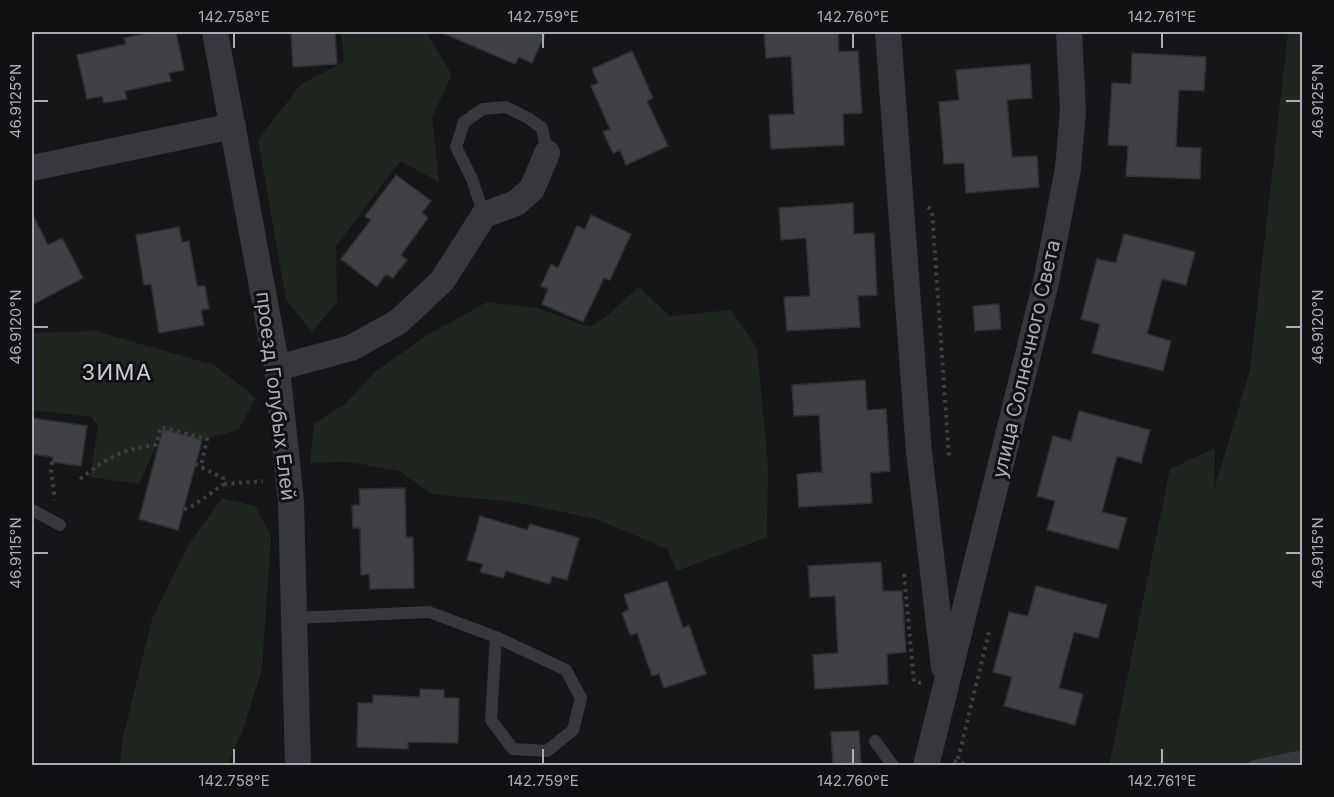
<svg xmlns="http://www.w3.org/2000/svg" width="1334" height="797" font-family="Inter,sans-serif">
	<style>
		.green { fill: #1e261f }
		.building { fill: #404145; stroke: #303034; stroke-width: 1.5 }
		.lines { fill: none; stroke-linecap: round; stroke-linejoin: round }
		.path { stroke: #3d3f44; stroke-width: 4; stroke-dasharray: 3 4.5; stroke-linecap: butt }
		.lane { stroke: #37383d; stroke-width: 12 }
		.street { stroke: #37383d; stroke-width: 26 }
		.ticks { fill: none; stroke: #a8adb8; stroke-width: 2 }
		.labels { text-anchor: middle; stroke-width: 6; stroke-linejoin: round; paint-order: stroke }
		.street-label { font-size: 20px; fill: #a8adb8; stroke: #111113 }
		.quarter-label { font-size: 22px; letter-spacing: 1.5px; fill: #c9ccd4; stroke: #111113 }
		.neatline { fill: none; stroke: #a8adb8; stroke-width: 2 }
		.ticks-label { font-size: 15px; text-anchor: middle; fill: #a8adb8 }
	</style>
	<rect width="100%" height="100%" fill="#161618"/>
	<path class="green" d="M 341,32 L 426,32 L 452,75 L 432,117 L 439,182 L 400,161 L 336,246 L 337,301 L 312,333 L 286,299 L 258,140 L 301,84 L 344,62 Z
		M 1288,32 L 1302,32 L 1302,765 L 1109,766 L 1170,469 L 1215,448 L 1214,490 L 1250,370 Z
		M 638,287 L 670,316 L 731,310 L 757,348 L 768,464 L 767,537 L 677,571 L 667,549 L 596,519 L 514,502 L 432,494 L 399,471 L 350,462 L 310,463 L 314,424 L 345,404 L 375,372 L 427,335 L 487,302 L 537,308 L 590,327 L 608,315 Z
		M 95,331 L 214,365 L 256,398 L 238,430 L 202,440 L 163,429 L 139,484 L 90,477 L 98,426 L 91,417 L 32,410 L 32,333 Z
		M 222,498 L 255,506 L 271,536 L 262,669 L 243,729 L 228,765 L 120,765 L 122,741 L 152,619 L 188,546 Z"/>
	<path class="building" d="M 155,32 L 176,32 L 184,70 L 169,73 L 171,81 L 125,91 L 127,99 L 104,103 L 102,96 L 87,99 L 77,55 L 126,44 L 124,38 Z
		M 291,32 L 335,32 L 337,64 L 293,67 Z
		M 440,32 L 546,32 L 532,63 L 519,57 L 515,64 Z
		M 764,32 L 838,32 L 839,52 L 858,51 L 862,113 L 843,114 L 844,145 L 771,149 L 769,115 L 794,114 L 791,56 L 766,58 Z
		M 632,51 L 653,98 L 647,101 L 668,146 L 626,165 L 620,150 L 613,153 L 603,132 L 610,129 L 591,86 L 598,83 L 592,69 Z
		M 1132,53 L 1206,57 L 1204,91 L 1179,90 L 1176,147 L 1201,148 L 1200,179 L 1126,176 L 1128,146 L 1108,145 L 1112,83 L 1131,84 Z
		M 1030,64 L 1032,98 L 1007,100 L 1012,157 L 1037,156 L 1039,187 L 966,193 L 964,163 L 944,164 L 939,102 L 959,100 L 956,70 Z
		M 396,175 L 431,201 L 422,213 L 428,218 L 401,255 L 407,260 L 393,278 L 386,274 L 377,287 L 341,259 L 371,220 L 365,216 Z
		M 853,203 L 854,234 L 874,233 L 877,295 L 858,296 L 860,327 L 787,331 L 784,297 L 810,296 L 806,238 L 781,240 L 779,208 Z
		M 32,213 L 48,245 L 62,238 L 83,278 L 32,305 Z
		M 591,215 L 631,234 L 610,280 L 604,278 L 583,322 L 542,304 L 548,289 L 541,286 L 551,264 L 558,268 L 577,226 L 585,229 Z
		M 179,227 L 182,242 L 189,241 L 197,286 L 205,286 L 209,309 L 201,310 L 204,325 L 159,333 L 151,284 L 144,285 L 136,235 Z
		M 1124,234 L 1195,252 L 1186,285 L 1162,279 L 1147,334 L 1171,341 L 1163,371 L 1092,353 L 1100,324 L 1081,319 L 1097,259 L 1116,263 Z
		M 999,304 L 1001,329 L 975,331 L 973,306 Z
		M 865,380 L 867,410 L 886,409 L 890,471 L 870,473 L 872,503 L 799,507 L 797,474 L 822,472 L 819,415 L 794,416 L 792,385 Z
		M 1079,411 L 1150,430 L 1141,463 L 1117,456 L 1102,512 L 1127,518 L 1118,549 L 1047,530 L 1055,501 L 1037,496 L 1053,436 L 1071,441 Z
		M 32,418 L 87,426 L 81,466 L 52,462 L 53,457 L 32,454 Z
		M 163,429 L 202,440 L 178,530 L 139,519 Z
		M 405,488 L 406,537 L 413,537 L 414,588 L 370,589 L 369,574 L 361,575 L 360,528 L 353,528 L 352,505 L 360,505 L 359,489 Z
		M 480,516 L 527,530 L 530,524 L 579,538 L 567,580 L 552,576 L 550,584 L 506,571 L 503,578 L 480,572 L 483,564 L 467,560 Z
		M 881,562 L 883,591 L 902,591 L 906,652 L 887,654 L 888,684 L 815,689 L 813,655 L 838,653 L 835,596 L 810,597 L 808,566 Z
		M 667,581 L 683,628 L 689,625 L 706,674 L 664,688 L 659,674 L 652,676 L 637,633 L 630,635 L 622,613 L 629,610 L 624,595 Z
		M 1036,586 L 1107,605 L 1098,638 L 1074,632 L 1059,688 L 1083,694 L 1075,725 L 1004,706 L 1012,677 L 993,672 L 1009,612 L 1028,616 Z
		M 420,689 L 444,690 L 444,698 L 459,698 L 458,743 L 408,742 L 408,749 L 357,747 L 358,703 L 373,703 L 373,695 L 420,697 Z
		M 859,731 L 861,765 L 833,765 L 831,732 Z"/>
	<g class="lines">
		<path class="path" d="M 928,207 L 932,211 L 949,458
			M 52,462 L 51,470 L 55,500
			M 195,464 L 223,478 L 224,484 L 263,481
			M 80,479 C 107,458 121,449 156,445 L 161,427 L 207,439 L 201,466
			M 184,509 L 191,507 L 224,484
			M 904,574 L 914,682 L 921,683
			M 958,759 L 989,632
			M 954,761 L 970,766"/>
		<path class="lane" d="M 484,215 L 472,179 L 456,147 L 464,122 L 483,109 L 506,107 L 528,118 L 542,128 L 547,153
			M 32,510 L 60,525
			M 295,618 L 429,612 L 496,637 L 566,670 L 581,698 L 573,730 L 547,751 L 513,749 L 491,720 L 496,637
			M 875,741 L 893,766
			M 1254,766 L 1302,756"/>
		<path class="street" d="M 215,32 L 277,368 L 291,501 L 298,766
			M 888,32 L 919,452 L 944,667
			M 32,168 L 233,126
			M 277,368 L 351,348 L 398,322 L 442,281 L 484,215 L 516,203 L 532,189 L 547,153
			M 926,766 L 1046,282 L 1068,169 L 1073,111 L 1069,32"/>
	</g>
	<path class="ticks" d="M 234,33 L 234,48M 543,33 L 543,48M 853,33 L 853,48M 1162,33 L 1162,48M 33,101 L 48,101M 1286,101 L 1301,101M 33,327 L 48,327M 1286,327 L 1301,327M 33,553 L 48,553M 1286,553 L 1301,553M 234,749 L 234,764M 543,749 L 543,764M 853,749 L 853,764M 1162,749 L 1162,764"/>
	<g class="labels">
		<g class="street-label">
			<text transform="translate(1026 359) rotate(-77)" y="7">улица Солнечного Света</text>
			<text transform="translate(276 396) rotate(83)" y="7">проезд Голубых Елей</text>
		</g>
		<g class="quarter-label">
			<text x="117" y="380">ЗИМА</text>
		</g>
	</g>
	<rect width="1334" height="797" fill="none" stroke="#111113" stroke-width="66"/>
	<rect x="33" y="33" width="1268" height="731" class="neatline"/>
	<g class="ticks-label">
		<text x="234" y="22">142.758°E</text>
		<text x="543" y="22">142.759°E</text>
		<text x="853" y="22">142.760°E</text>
		<text x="1162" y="22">142.761°E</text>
		<text transform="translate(16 101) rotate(-90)" y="5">46.9125°N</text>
		<text transform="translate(1318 101) rotate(-90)" y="5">46.9125°N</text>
		<text transform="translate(16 327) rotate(-90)" y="5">46.9120°N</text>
		<text transform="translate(1318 327) rotate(-90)" y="5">46.9120°N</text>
		<text transform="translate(16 553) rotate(-90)" y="5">46.9115°N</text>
		<text transform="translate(1318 553) rotate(-90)" y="5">46.9115°N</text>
		<text x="234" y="786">142.758°E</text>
		<text x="543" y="786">142.759°E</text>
		<text x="853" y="786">142.760°E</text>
		<text x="1162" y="786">142.761°E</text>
	</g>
</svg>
